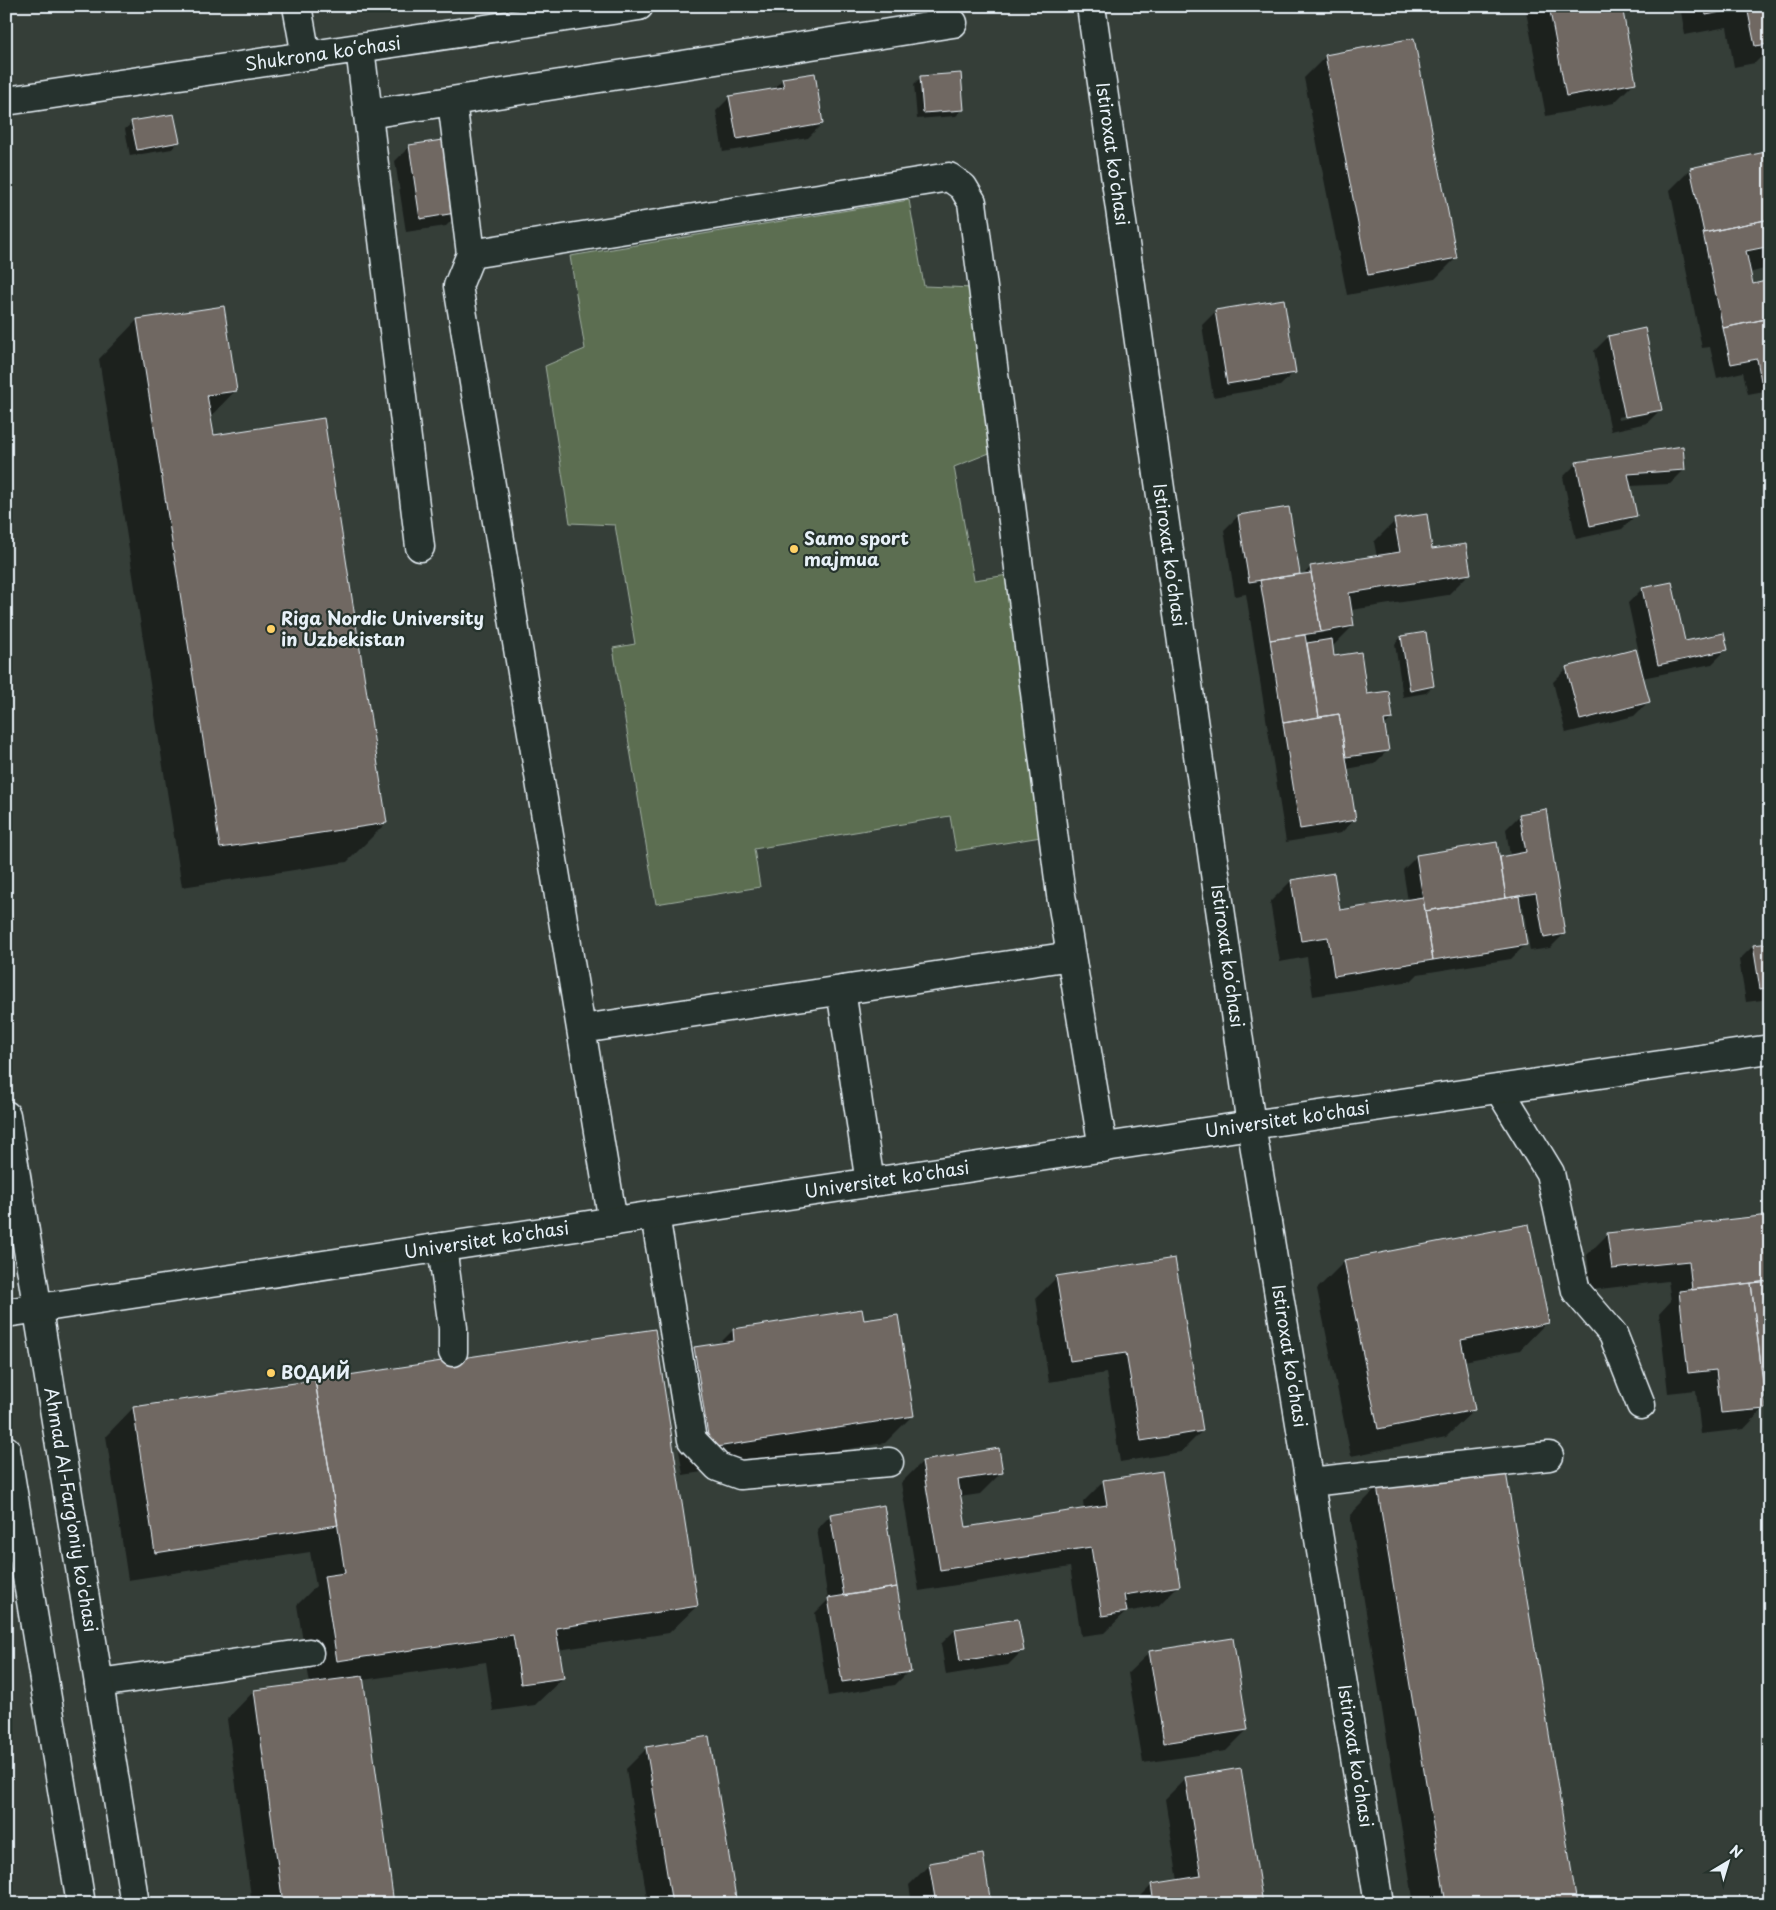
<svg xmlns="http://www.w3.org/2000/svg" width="1776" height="1910" font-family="'Playpen Sans',sans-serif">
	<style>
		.green { fill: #5b6e51; stroke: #a2b0a4 }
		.shadow { fill: #0007; fill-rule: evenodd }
		.building { fill: #706862; stroke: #e8f1f8 }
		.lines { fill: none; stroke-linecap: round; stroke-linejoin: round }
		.minor-casing { stroke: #e8f1f8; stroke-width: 31 }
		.major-casing { stroke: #e8f1f8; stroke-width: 31 }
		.path { stroke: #e8f1f8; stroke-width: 3; stroke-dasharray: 4 4; stroke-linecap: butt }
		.minor { stroke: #26332d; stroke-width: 28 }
		.major { stroke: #26332d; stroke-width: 28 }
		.poi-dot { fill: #ffd166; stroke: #26332d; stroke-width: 2 }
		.labels { text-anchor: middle; stroke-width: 4.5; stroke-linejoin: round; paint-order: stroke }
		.street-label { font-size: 18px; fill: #e8f1f8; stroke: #26332d }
		.poi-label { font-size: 18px; font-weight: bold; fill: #e8f1f8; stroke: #26332d; text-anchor: start }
	</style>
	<rect width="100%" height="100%" fill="#353e38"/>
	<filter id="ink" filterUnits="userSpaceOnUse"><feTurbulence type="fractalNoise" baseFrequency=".02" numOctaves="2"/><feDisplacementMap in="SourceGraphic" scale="10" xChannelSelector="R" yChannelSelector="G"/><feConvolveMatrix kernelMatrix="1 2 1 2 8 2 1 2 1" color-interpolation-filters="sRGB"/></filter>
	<g filter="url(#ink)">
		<path class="green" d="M 909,200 L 924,286 L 973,288 L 997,450 L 954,467 L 974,580 L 1015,574 L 1059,834 L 956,851 L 950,816 L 754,849 L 760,887 L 656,904 L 613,648 L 635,644 L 615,525 L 570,523 L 545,366 L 585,349 L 570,256 Z"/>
		<path class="shadow" d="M 1525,6 L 1620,6 L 1635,82 L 1614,103 L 1546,116 Z
			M 1680,6 L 1769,6 L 1770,48 L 1755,63 L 1734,67 L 1727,27 L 1685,35 Z
			M 1413,40 L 1456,258 L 1435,279 L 1347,295 L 1304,78 L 1325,57 Z
			M 921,77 L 963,109 L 956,116 L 917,119 L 914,84 Z
			M 783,79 L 822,124 L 808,138 L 723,152 L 716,111 L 730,97 L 772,90 Z
			M 132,123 L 178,142 L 172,149 L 130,156 L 125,129 Z
			M 448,140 L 460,212 L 446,226 L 406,232 L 395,161 L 409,147 Z
			M 1770,152 L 1770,276 L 1768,268 L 1749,273 L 1752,285 L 1770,281 L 1770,390 L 1748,394 L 1743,372 L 1717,378 L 1710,347 L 1702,348 L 1670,190 L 1691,169 Z
			M 1216,311 L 1294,372 L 1280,386 L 1213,397 L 1202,325 Z
			M 137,320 L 236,390 L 210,417 L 213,436 L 386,823 L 347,862 L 182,887 L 99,359 Z
			M 1644,330 L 1661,409 L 1647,423 L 1611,431 L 1594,351 L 1608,337 ZM 1646,412 L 1646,414 L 1619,420 L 1618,417 Z
			M 1577,463 L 1684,470 L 1670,484 L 1630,486 L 1636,515 L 1622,529 L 1576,539 L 1563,477 Z
			M 1288,508 L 1299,576 L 1303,575 L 1311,567 L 1377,557 L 1374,542 L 1395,521 L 1431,550 L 1469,574 L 1448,595 L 1351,610 L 1353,626 L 1332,647 L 1333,657 L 1366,696 L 1392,718 L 1384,726 L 1388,750 L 1374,764 L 1347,769 L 1355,819 L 1341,833 L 1286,842 L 1246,594 L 1235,596 L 1224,530 L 1238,516 Z
			M 1642,589 L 1684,642 L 1726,650 L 1712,664 L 1642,678 L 1648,702 L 1634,716 L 1566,733 L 1553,682 L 1567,668 L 1643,671 L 1628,603 Z
			M 1401,637 L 1433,686 L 1426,693 L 1403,697 L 1395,644 Z
			M 1520,815 L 1564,934 L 1550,948 L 1530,951 L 1523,907 L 1519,907 L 1525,945 L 1511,959 L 1418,974 L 1411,981 L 1313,996 L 1307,957 L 1280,962 L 1270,902 L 1291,881 L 1339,911 L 1408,901 L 1403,870 L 1417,856 L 1499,858 L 1510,856 L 1506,829 Z
			M 1770,944 L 1770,999 L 1746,1002 L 1739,960 L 1753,946 Z
			M 1770,1216 L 1770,1408 L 1764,1408 L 1744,1429 L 1701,1434 L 1696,1390 L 1668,1393 L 1659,1314 L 1671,1301 L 1668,1281 L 1591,1290 L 1587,1255 L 1608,1234 Z
			M 1345,1261 L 1547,1322 L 1520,1350 L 1464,1361 L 1474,1410 L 1446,1437 L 1351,1456 L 1317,1289 Z
			M 1057,1277 L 1202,1431 L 1181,1452 L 1120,1462 L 1106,1373 L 1049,1382 L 1036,1298 Z
			M 863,1322 L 913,1415 L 885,1443 L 683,1475 L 667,1375 L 694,1348 L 719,1344 L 733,1330 Z
			M 133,1408 L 697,1606 L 669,1633 L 558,1650 L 563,1678 L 535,1705 L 493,1711 L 486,1662 L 363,1680 L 393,1904 L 252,1904 L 227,1719 L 254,1691 L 310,1684 L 297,1605 L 316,1586 L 310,1552 L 128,1580 L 106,1436 Z
			M 922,1462 L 1001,1473 L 980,1494 L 960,1497 L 965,1529 L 1084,1510 L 1083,1502 L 1104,1481 L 1179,1585 L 1158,1606 L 1126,1612 L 1104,1633 L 1081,1636 L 1070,1567 L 919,1591 L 901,1483 Z
			M 1377,1488 L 1576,1904 L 1414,1904 L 1350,1515 Z
			M 831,1515 L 909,1671 L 895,1685 L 828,1696 L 815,1613 L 828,1600 L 817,1529 Z
			M 955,1630 L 1022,1651 L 1008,1665 L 946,1675 L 941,1644 Z
			M 1150,1652 L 1247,1730 L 1226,1751 L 1143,1763 L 1128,1673 Z
			M 647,1748 L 735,1904 L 648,1904 L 626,1769 Z
			M 1186,1778 L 1262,1904 L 1133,1904 L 1151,1886 L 1178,1881 L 1165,1799 Z
			M 930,1864 L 990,1904 L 912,1904 L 909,1885 Z"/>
		<path class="building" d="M 1549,6 L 1622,6 L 1636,83 L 1566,96 Z
			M 1704,6 L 1770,6 L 1770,44 L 1755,46 L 1747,7 L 1706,15 Z
			M 1414,38 L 1457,258 L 1368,275 L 1325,55 Z
			M 815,73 L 823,124 L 737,139 L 729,96 L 784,87 L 782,78 Z
			M 961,73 L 964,110 L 923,113 L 920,76 Z
			M 174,114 L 180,142 L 137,150 L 131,121 Z
			M 449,139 L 461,212 L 420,219 L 409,145 Z
			M 1770,151 L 1770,219 L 1704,233 L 1690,168 Z
			M 1770,219 L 1770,252 L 1767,253 L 1766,247 L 1746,251 L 1753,284 L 1770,280 L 1770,318 L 1723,328 L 1703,233 Z
			M 1284,299 L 1296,373 L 1227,384 L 1215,310 Z
			M 224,306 L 237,391 L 207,395 L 214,435 L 324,418 L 387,823 L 220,848 L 137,319 Z
			M 1770,318 L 1770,379 L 1761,381 L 1757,359 L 1731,364 L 1723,328 Z
			M 1645,328 L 1662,410 L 1625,417 L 1608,336 Z
			M 1683,446 L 1685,470 L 1628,474 L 1637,516 L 1590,526 L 1576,462 Z
			M 1289,507 L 1300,574 L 1249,582 L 1238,515 Z
			M 1427,514 L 1432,549 L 1466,544 L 1471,574 L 1349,593 L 1354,626 L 1321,632 L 1310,566 L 1400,552 L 1394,519 Z
			M 1311,573 L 1321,632 L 1270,640 L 1260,580 Z
			M 1672,582 L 1685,641 L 1724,633 L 1728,650 L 1658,665 L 1642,588 Z
			M 1426,632 L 1434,686 L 1410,691 L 1401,636 Z
			M 1305,635 L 1319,717 L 1283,723 L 1270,640 Z
			M 1332,639 L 1334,656 L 1361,652 L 1367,694 L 1389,691 L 1393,719 L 1384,720 L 1389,751 L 1346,757 L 1339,714 L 1319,717 L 1307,643 Z
			M 1636,649 L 1650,702 L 1580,720 L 1566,667 Z
			M 1339,714 L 1356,820 L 1300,829 L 1283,723 Z
			M 1546,809 L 1565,934 L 1544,938 L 1536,893 L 1506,898 L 1500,857 L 1526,852 L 1519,814 Z
			M 1497,842 L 1506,898 L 1425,911 L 1416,855 Z
			M 1334,873 L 1340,910 L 1423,897 L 1433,960 L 1334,976 L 1328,937 L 1301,941 L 1291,880 Z
			M 1519,896 L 1527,945 L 1433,960 L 1425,911 Z
			M 1770,943 L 1770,987 L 1760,989 L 1753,945 Z
			M 1770,1215 L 1770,1281 L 1692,1290 L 1689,1261 L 1612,1269 L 1607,1233 Z
			M 1529,1224 L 1549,1323 L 1461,1340 L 1475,1410 L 1378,1429 L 1344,1260 Z
			M 1175,1258 L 1203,1431 L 1141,1441 L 1126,1353 L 1070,1361 L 1056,1276 Z
			M 1770,1281 L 1770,1396 L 1765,1397 L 1751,1283 Z
			M 1751,1283 L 1766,1409 L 1721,1413 L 1716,1370 L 1688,1373 L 1679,1291 Z
			M 862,1309 L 864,1320 L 898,1315 L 914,1416 L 710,1448 L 694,1347 L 734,1341 L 733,1329 Z
			M 655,1329 L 698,1606 L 556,1628 L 564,1678 L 521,1684 L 513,1635 L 337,1661 L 324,1576 L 345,1573 L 315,1380 Z
			M 315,1380 L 338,1525 L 155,1553 L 133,1407 Z
			M 999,1448 L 1003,1473 L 958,1480 L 966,1527 L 1107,1505 L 1103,1480 L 1162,1471 L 1180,1586 L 1124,1595 L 1127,1612 L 1102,1616 L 1091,1547 L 940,1570 L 922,1461 Z
			M 1505,1466 L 1577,1904 L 1446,1904 L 1377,1486 Z
			M 884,1505 L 897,1587 L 844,1596 L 830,1514 Z
			M 897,1587 L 911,1672 L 842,1682 L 828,1598 Z
			M 1018,1619 L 1024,1651 L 960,1661 L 955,1629 Z
			M 1233,1638 L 1248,1730 L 1164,1743 L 1149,1651 Z
			M 363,1676 L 394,1904 L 283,1904 L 254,1690 Z
			M 709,1736 L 737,1904 L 672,1904 L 646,1747 Z
			M 1241,1768 L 1263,1904 L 1154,1904 L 1151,1884 L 1201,1876 L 1185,1777 Z
			M 983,1854 L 991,1904 L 936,1904 L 929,1863 Z"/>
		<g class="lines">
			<defs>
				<path id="minor" d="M 297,6 L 306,56
					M 1091,6 L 1251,1125 L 1379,1904
					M 360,48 L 420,547
					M 6,101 L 639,6
					M 452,101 L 471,254 L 458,286 L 613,1222
					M 368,114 L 953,23
					M 471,254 L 949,177 L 963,187 L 972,202 L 1061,895 L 1103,1148
					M 841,990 L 870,1183
					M 582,1029 L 1071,956
					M 1499,1089 L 1550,1173 L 1576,1291 L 1613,1334 L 1641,1405
					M 655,1215 L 692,1440 L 718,1467 L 740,1475 L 889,1462
					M 442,1247 L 453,1328 L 453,1352
					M 1310,1482 L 1549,1456
					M 99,1683 L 309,1653"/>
				<g id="major">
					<path id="s1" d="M 6,1115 L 135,1904"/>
					<path id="s2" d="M 6,1313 L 1251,1125 L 1770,1049"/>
					<path d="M 6,1450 L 81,1904"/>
				</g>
			</defs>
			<use href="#minor" class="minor-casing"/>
			<use href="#major" class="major-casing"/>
			<path class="path" d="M 6,1813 L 9,1813"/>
			<use href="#minor" class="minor"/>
			<use href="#major" class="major"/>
		</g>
	</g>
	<g class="poi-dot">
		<circle cx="794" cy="549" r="5"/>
		<circle cx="271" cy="629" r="5"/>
		<circle cx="271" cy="1373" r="5"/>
	</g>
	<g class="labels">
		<g class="street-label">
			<text transform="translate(323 54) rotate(-8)" y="6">Shukrona koʻchasi</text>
			<text transform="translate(1112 154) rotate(82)" y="6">Istiroxat koʻchasi</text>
			<text transform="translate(1169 555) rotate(82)" y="6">Istiroxat koʻchasi</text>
			<text transform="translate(1227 956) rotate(82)" y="6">Istiroxat koʻchasi</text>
			<text dy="6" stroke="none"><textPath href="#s2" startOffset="1296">Universitet ko'chasi</textPath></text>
			<text dy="6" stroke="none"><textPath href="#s2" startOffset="891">Universitet ko'chasi</textPath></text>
			<text dy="6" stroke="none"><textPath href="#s2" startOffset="486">Universitet ko'chasi</textPath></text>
			<text transform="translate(1289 1356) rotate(81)" y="6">Istiroxat koʻchasi</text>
			<text dy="6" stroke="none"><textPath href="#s1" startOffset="400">Ahmad Al-Farg'oniy ko'chasi</textPath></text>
			<text transform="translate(1355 1756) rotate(81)" y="6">Istiroxat koʻchasi</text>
		</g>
		<g class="poi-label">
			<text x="804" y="545">Samo sport<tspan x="804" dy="21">majmua</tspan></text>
			<text x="281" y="625">Riga Nordic University<tspan x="281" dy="21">in Uzbekistan</tspan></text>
			<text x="281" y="1379">ВОДИЙ</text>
		</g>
	</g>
	<rect width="1776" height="1910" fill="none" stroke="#26332d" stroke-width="25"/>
	<rect x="12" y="12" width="1751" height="1885" fill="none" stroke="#e8f1f8" stroke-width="2" filter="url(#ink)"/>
	<g transform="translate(1728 1862) rotate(38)" stroke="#26332d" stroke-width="4" paint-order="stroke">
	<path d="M0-4L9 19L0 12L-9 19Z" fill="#e8f1f8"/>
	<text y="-8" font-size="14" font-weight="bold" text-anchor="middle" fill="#e8f1f8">N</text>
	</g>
</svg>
